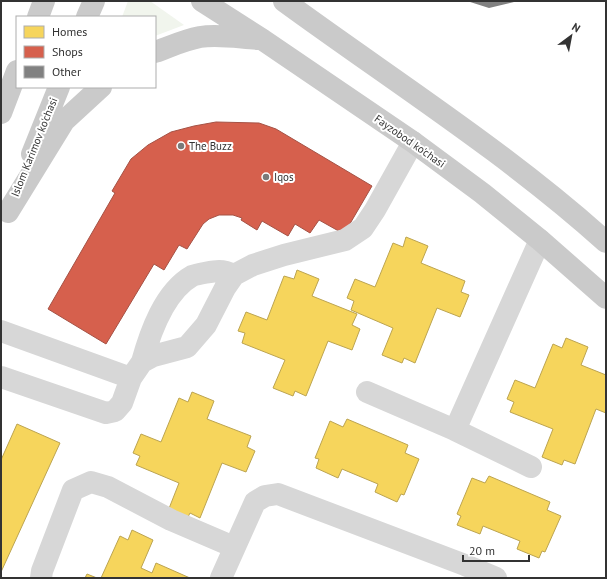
<svg xmlns="http://www.w3.org/2000/svg" width="607" height="579" font-family="'PT Sans',sans-serif">
	<style>
		.green { fill: #f1f5ed }
		.homes { fill: #f6d55c; stroke: #bca450 }
		.shops { fill: #d6604d; stroke: #a55245 }
		.building { fill: #818181 }
		.lines { fill: none; stroke-linecap: round; stroke-linejoin: round }
		.minor { stroke: #d7d7d7; stroke-width: 22 }
		.major { stroke: #cacaca; stroke-width: 22 }
		.poi-dot { fill: #7a7a7a; stroke: #fff; stroke-width: 1.5 }
		.labels { text-anchor: middle; stroke-width: 4; stroke-linejoin: round; paint-order: stroke }
		.street-label { font-size: 11px; fill: #333; stroke: #fff }
		.poi-label { font-size: 11px; fill: #333; stroke: #fff; text-anchor: start }
	</style>
	<rect width="100%" height="100%" fill="#fff"/>
	<path class="green" d="M 128,1 L 150,1 L 184,25 L 155,36 L 155,17 L 122,17 Z"/>
	<path class="homes" d="M 406,237 L 428,246 L 421,263 L 465,281 L 461,292 L 469,295 L 460,317 L 437,308 L 415,363 L 404,358 L 402,363 L 382,355 L 393,328 L 351,310 L 354,301 L 347,298 L 355,279 L 375,287 L 393,243 L 403,247 Z
		M 297,270 L 319,279 L 312,296 L 357,314 L 352,325 L 360,329 L 352,350 L 328,341 L 306,396 L 295,391 L 293,396 L 273,388 L 285,360 L 242,343 L 245,333 L 238,331 L 246,312 L 267,320 L 284,276 L 294,279 Z
		M 566,338 L 588,347 L 581,365 L 606,375 L 606,413 L 596,409 L 575,464 L 564,460 L 562,465 L 542,457 L 553,429 L 510,412 L 514,402 L 507,399 L 515,380 L 535,388 L 553,344 L 562,348 Z
		M 192,392 L 214,401 L 207,419 L 251,436 L 247,447 L 255,451 L 246,472 L 222,463 L 200,518 L 190,513 L 187,519 L 168,511 L 179,483 L 136,465 L 140,456 L 133,453 L 141,434 L 161,442 L 179,398 L 188,402 Z
		M 347,419 L 408,445 L 405,453 L 419,459 L 404,495 L 401,494 L 397,502 L 375,492 L 378,484 L 342,469 L 338,478 L 316,468 L 319,459 L 315,458 L 330,421 L 343,427 Z
		M 17,424 L 60,443 L 1,572 L 1,460 Z
		M 489,476 L 550,502 L 547,510 L 561,516 L 545,552 L 542,551 L 539,558 L 517,549 L 520,541 L 483,526 L 480,534 L 457,525 L 461,516 L 457,514 L 472,478 L 485,483 Z
		M 132,530 L 153,540 L 141,568 L 152,573 L 156,563 L 190,578 L 101,578 L 120,536 L 128,540 Z
		M 87,574 L 97,578 L 85,578 Z"/>
	<path class="shops" d="M 216,122 L 259,123 L 276,129 L 372,186 L 344,234 L 319,220 L 310,233 L 295,224 L 288,236 L 262,221 L 257,230 L 241,220 L 242,218 L 233,215 L 219,215 L 209,219 L 203,224 L 187,249 L 179,245 L 164,270 L 154,264 L 106,344 L 48,309 L 115,193 L 112,191 L 131,159 L 148,145 L 171,132 L 194,126 Z"/>
	<path class="building" d="M 467,1 L 514,1 L 514,2 L 489,8 Z"/>
	<g class="lines">
		<path class="minor" d="M 1,331 L 131,378
			M 142,362 C 150,333 164,292 192,276 C 197,274 214,271 219,271 C 224,271 230,273 234,275
			M 1,377 L 106,413 L 115,411 L 122,403 L 131,378 L 142,362 L 153,356 L 187,347 L 206,325 L 225,288 L 234,275 L 253,265 L 284,255 L 345,240 L 363,228 L 375,210 L 413,142
			M 367,392 L 455,430 L 540,240
			M 455,430 L 531,467
			M 41,578 L 42,571 L 73,490 L 91,482 L 108,487 L 171,520 L 234,547
			M 221,578 L 255,502 L 265,496 L 278,494 L 465,565 L 496,578"/>
		<path class="major" d="M 202,1 L 263,40 L 413,142 L 482,193 L 540,240 L 606,298
			M 284,1 C 392,80 506,152 606,242
			M 38,17 L 44,1
			M 87,17 L 94,1
			M 155,52 C 169,47 184,40 200,37 C 219,34 240,38 259,39
			M 1,113 L 17,71
			M 32,154 L 59,87
			M 8,212 L 64,121 L 101,87"/>
	</g>
	<g class="poi-dot">
		<circle cx="181" cy="146" r="4"/>
		<circle cx="266" cy="177" r="4"/>
	</g>
	<g class="labels">
		<g class="street-label">
			<text transform="translate(410 141) rotate(35)" y="4">Fayzobod ko'chasi</text>
			<text transform="translate(34 147) rotate(-68)" y="4">Islom Karimov ko'chasi</text>
		</g>
		<g class="poi-label">
			<text x="189" y="150">The Buzz</text>
			<text x="274" y="181">Iqos</text>
		</g>
	</g>
	<rect width="607" height="579" fill="none" stroke="#333333" stroke-width="4"/>
	<rect x="16" y="16" width="140" height="72" fill="#ffffff" stroke="#adadad"/>
	<rect x="24" y="26" width="20" height="12" fill="#f6d55c" stroke="#adadad"/>
	<text x="52" y="36" font-size="12" fill="#333333">Homes</text>
	<rect x="24" y="46" width="20" height="12" fill="#d6604d" stroke="#adadad"/>
	<text x="52" y="56" font-size="12" fill="#333333">Shops</text>
	<rect x="24" y="66" width="20" height="12" fill="#818181" stroke="#adadad"/>
	<text x="52" y="76" font-size="12" fill="#333333">Other</text>
	<g transform="translate(571 36) rotate(32)" stroke="#ffffff" stroke-width="3" paint-order="stroke">
	<path d="M0-3L7 15L0 10L-7 15Z" fill="#333333"/>
	<text y="-6" font-size="11" font-weight="bold" text-anchor="middle" fill="#333333">N</text>
	</g>
	<path d="M463 555v6h66v-6" fill="none" stroke="#333333" stroke-width="2"/>
	<text x="469" y="555" font-size="12" fill="#333333" stroke="#ffffff" stroke-width="3" paint-order="stroke">20 m</text>
</svg>
